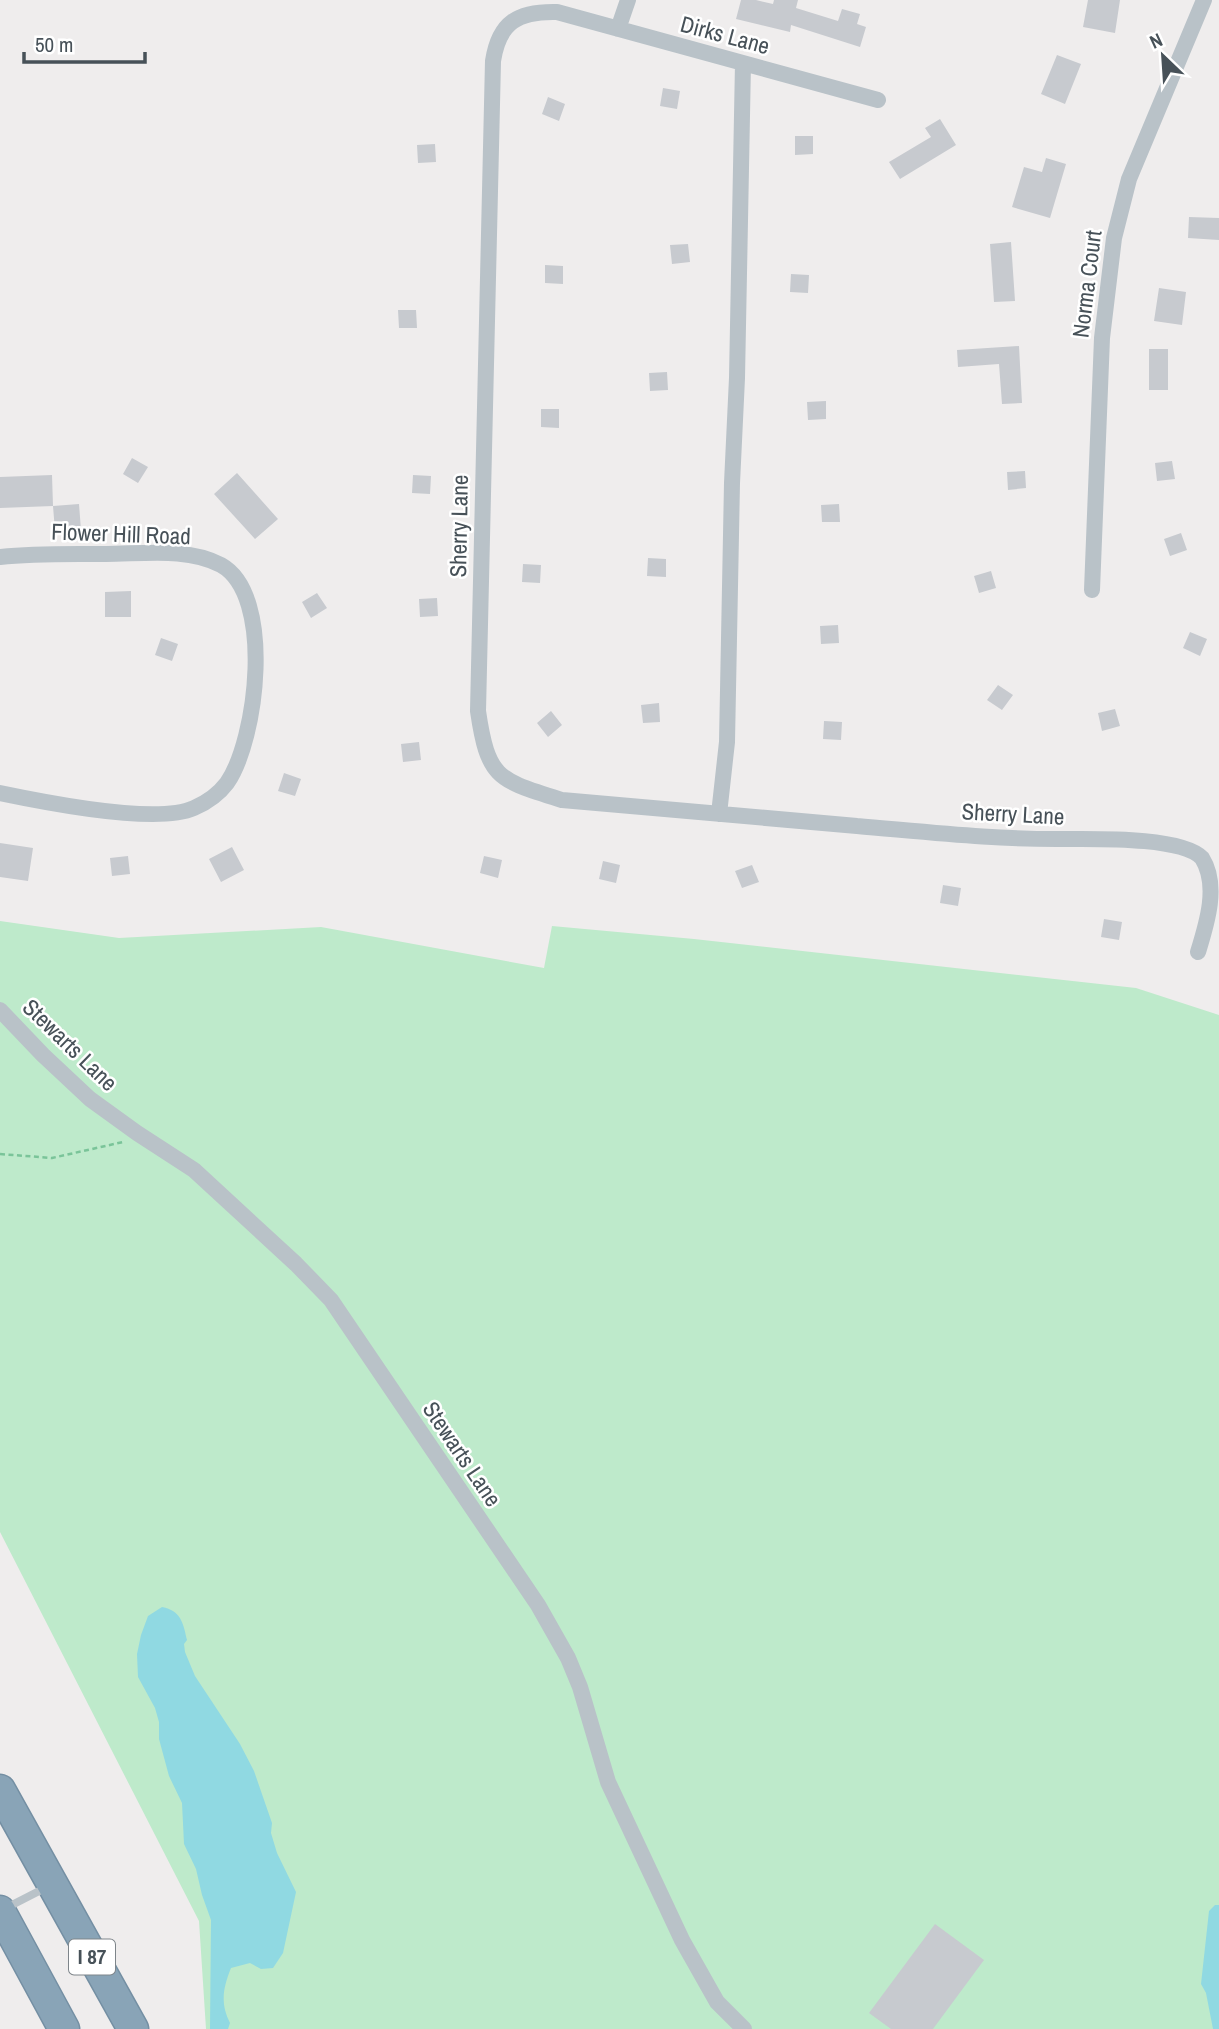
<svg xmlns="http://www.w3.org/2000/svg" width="1219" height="2029" font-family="'Archivo Narrow',sans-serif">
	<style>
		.green { fill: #beeacb }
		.water { fill: #90d9e2 }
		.building { fill: #c7cacf }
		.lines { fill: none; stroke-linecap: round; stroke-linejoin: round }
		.highway-casing { stroke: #748fa3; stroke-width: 33 }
		.path { stroke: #7ac499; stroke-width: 2.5; stroke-dasharray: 5 3.5; stroke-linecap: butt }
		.lane { stroke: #b9c2c8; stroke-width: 8 }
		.street { stroke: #b9c2c8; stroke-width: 16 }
		.highway { stroke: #89a4b7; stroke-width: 30 }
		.labels { text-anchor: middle; stroke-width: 5; stroke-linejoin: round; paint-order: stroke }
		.shield { fill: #fff; stroke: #7e858a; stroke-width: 2 }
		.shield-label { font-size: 21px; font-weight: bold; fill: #475158 }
		.street-label { font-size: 23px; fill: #475158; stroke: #fff }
	</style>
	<rect width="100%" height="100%" fill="#efeded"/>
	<path class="green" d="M 0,921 L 119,938 L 321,927 L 544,968 L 552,926 L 694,939 L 1136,988 L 1219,1015 L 1219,2029 L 206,2029 L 199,1921 L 0,1532 Z"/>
	<path class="water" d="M 162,1607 C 181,1611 183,1622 187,1640 L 184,1644 L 185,1652 L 195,1676 L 240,1744 L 254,1771 L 272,1823 L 271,1833 L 277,1853 L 296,1892 L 283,1953 L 273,1968 L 261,1969 L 250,1963 L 231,1968 C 223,1988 220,2003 230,2023 L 228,2029 L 210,2029 L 211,1920 L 202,1895 L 196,1869 L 184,1844 L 182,1803 L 169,1776 L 159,1739 L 159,1722 L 155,1708 L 138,1677 L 137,1654 L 141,1635 L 148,1616 Z
		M 1215,1905 L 1219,1905 L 1219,2029 L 1213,2029 L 1206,1993 L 1201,1984 L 1209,1911 Z"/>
	<path class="building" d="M 741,0 L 756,0 L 773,4 L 774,0 L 798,0 L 796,8 L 838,21 L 842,9 L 860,14 L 857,24 L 866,27 L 860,47 L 791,25 L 790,32 L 736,19 Z
		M 1088,0 L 1120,0 L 1115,33 L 1083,27 Z
		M 1057,55 L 1081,64 L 1065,104 L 1041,94 Z
		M 663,88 L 680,91 L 677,109 L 660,106 Z
		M 548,97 L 565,104 L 559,121 L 542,114 Z
		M 940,119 L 956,145 L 900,179 L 889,162 L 931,137 L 925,128 Z
		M 795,136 L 813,136 L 813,154 L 795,155 Z
		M 435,144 L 436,162 L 418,163 L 417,145 Z
		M 1046,158 L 1066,164 L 1050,218 L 1012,207 L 1024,167 L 1042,172 Z
		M 1189,217 L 1219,218 L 1219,240 L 1188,238 Z
		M 1011,242 L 1015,301 L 994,302 L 990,244 Z
		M 688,244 L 690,262 L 672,264 L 670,245 Z
		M 545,265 L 563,266 L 563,284 L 545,283 Z
		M 791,274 L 809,275 L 808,293 L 790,292 Z
		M 1159,288 L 1186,292 L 1182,325 L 1154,321 Z
		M 398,310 L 416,310 L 417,328 L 399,328 Z
		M 1019,346 L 1022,403 L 1002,404 L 999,364 L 958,367 L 957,350 Z
		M 1149,349 L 1168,349 L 1168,390 L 1149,390 Z
		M 667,372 L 668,390 L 650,391 L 649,373 Z
		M 826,401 L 826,419 L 808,420 L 807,402 Z
		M 541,409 L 559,409 L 559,428 L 541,427 Z
		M 132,458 L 148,467 L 138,483 L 123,474 Z
		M 1172,461 L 1175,479 L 1157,481 L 1155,463 Z
		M 1025,471 L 1026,488 L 1008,490 L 1007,472 Z
		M 237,473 L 278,519 L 255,539 L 214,494 Z
		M 52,475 L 53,506 L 0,508 L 0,477 Z
		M 413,475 L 431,476 L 430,494 L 412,493 Z
		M 79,504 L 81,530 L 55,531 L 53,506 Z
		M 839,504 L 840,522 L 822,522 L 821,505 Z
		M 1181,533 L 1187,550 L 1170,556 L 1164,539 Z
		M 648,558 L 666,559 L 666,577 L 647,576 Z
		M 523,564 L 541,565 L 540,583 L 522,582 Z
		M 991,571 L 996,588 L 979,593 L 974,576 Z
		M 131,591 L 131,617 L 105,617 L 105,592 Z
		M 317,593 L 327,608 L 311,618 L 302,602 Z
		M 437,598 L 438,616 L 420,617 L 419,599 Z
		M 838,625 L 839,643 L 821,644 L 820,626 Z
		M 1190,632 L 1207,639 L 1200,656 L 1183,648 Z
		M 161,638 L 178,644 L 172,661 L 155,655 Z
		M 998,685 L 1013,695 L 1002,710 L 987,700 Z
		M 659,703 L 660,722 L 643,723 L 641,705 Z
		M 1115,709 L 1120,726 L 1102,731 L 1098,713 Z
		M 551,711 L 562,725 L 548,737 L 537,723 Z
		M 824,721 L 842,722 L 841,740 L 823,739 Z
		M 419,742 L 421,760 L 403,762 L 401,744 Z
		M 284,773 L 301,779 L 295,796 L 278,791 Z
		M 0,843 L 33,848 L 28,881 L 0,877 Z
		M 232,847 L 244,870 L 221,882 L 209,859 Z
		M 128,856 L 130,874 L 112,876 L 110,858 Z
		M 484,856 L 502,860 L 498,878 L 480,873 Z
		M 603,861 L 620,865 L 616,883 L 599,879 Z
		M 752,865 L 759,882 L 742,888 L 735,871 Z
		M 943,885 L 961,888 L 958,906 L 940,903 Z
		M 1104,919 L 1122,922 L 1119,940 L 1101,937 Z
		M 935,1924 L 984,1960 L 933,2029 L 891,2029 L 869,2013 Z"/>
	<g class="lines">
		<defs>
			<path id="highway" d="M 0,1790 L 133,2029
				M 0,1911 L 64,2029"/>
		</defs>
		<use href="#highway" class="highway-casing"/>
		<path class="path" d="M 0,1154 L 52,1158 L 123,1142"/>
		<path class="lane" d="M 6,1908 L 47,1887"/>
		<path class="street" d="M 618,29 L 628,0
			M 878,100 L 557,12 C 518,11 499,22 493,61 L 478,711 C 488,780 499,780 562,800 C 661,808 759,817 857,826 C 928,832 998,840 1068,839 C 1098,839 1182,837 1202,858 C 1219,885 1207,923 1198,952
			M 0,557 C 35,553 71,554 106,554 C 142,554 188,547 221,565 C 275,595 257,740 227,783 C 218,795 208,802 194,808 C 156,825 43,802 0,793
			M 1092,590 L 1102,338 L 1114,238 L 1129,179 L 1204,0
			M 719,814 L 727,742 L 732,483 L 737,378 L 743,63
			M 0,1010 L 43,1055 L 90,1099 L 137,1133 L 194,1170 L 296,1264 L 331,1300 L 538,1605 L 568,1658 L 580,1687 L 608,1782 L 682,1940 L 717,2002 L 744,2029"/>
		<use href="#highway" class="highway"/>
	</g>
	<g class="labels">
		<rect class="shield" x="69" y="1939.5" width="46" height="35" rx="5"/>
		<g class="shield-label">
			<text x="92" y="1964">I 87</text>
		</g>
		<g class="street-label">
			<text transform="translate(725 35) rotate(15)" y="8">Dirks Lane</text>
			<text transform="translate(1087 284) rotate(-83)" y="8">Norma Court</text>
			<text transform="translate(459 526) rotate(-89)" y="8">Sherry Lane</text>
			<text transform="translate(121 534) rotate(2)" y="8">Flower Hill Road</text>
			<text transform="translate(1013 814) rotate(3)" y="8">Sherry Lane</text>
			<text transform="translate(70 1045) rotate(44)" y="8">Stewarts Lane</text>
			<text transform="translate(462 1454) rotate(56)" y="8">Stewarts Lane</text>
		</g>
	</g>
	<g transform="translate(1163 56) rotate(335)" stroke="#ffffff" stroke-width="5" paint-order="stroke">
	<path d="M0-5L12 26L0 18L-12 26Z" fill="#475158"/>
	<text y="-10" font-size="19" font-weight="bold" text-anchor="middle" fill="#475158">N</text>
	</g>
	<path d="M24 52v10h121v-10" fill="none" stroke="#475158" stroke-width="3.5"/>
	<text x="35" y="52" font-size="21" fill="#475158" stroke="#ffffff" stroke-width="5" paint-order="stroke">50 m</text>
</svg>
